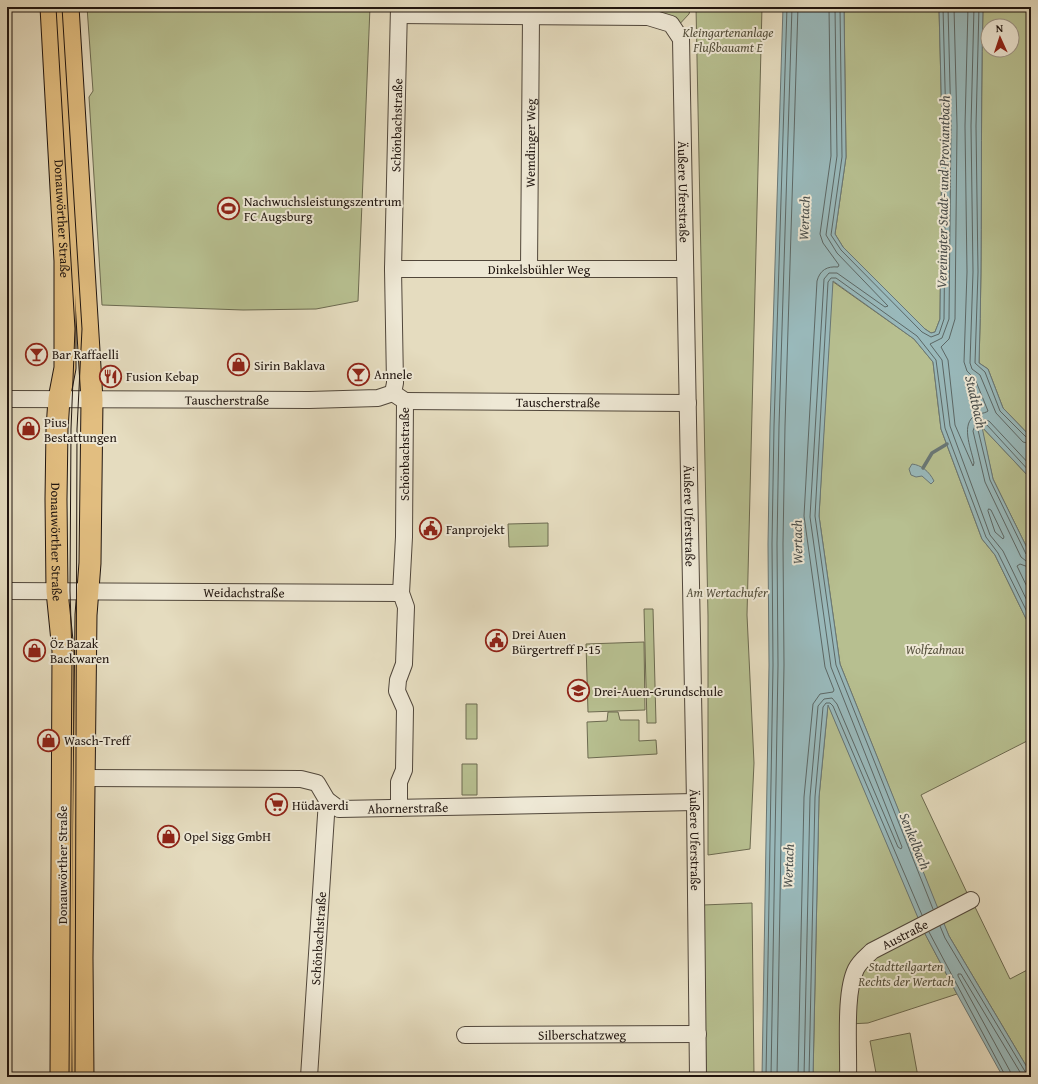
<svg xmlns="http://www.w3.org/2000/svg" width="1038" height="1084" font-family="'Gentium Book Plus',serif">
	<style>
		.green { fill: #b7bf90; stroke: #6c6a50; fill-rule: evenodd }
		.water { fill: #99b9bb; stroke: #697776 }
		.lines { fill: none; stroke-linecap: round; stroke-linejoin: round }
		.shore { stroke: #5c6765; stroke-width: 1 }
		.stream { stroke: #697776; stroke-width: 3.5 }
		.minor-casing { stroke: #51473b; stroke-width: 18 }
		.major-casing { stroke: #20150f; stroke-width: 23 }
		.minor { stroke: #eee8d5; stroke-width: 16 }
		.major { stroke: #e2be80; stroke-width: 21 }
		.tram { stroke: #20150f; stroke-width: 1 }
		.labels { text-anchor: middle; stroke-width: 4; stroke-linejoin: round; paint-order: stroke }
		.park-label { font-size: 13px; font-style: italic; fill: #55503c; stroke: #eee8d5 }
		.street-label { font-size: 13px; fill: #20150f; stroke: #eee8d5 }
		.poi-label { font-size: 13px; fill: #20150f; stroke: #eee8d5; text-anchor: start }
		.water-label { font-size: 14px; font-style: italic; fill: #4a4e4b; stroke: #eee8d5 }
	</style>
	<rect width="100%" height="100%" fill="#e5dcbf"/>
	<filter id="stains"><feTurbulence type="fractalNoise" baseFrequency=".005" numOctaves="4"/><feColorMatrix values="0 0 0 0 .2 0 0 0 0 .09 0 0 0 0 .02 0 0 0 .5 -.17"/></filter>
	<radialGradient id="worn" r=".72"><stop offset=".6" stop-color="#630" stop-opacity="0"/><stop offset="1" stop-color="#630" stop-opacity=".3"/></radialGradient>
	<path class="green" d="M 87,7 L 370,7 L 358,301 L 316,309 L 243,310 L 102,305 L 89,97 L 93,91 Z
		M 399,7 L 691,7 L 689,14 L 675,29 L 671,24 Z
		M 696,7 L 762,7 L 747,615 L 754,763 L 750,849 L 708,855 L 708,616 Z
		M 844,7 L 939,7 L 942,126 L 940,319 L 935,332 L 931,333 L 925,329 L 843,247 L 835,234 L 846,157 Z
		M 983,7 L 1031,7 L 1031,437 L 1003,408 L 988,369 L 979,363 C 983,244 980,126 983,7 ZM 988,26 L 1012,26 L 1012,50 L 988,50 Z
		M 832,281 L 914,339 L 933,362 L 941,429 L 982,539 L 995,555 L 1031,629 L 1031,739 L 921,795 L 968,895 L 938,910 L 840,664 L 819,516 Z
		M 981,426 L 1031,479 L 1031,556 L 993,479 Z
		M 548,523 L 548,546 L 509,547 L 508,524 Z
		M 644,609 L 653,609 L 656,723 L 647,723 Z
		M 644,642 L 645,710 L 588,712 L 586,644 Z
		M 466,704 L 477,704 L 477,739 L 466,739 Z
		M 828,704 L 919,919 L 857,956 L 843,1077 L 813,1077 L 819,797 Z
		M 608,712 L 618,712 L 620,720 L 639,720 L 639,741 L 656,740 L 657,754 L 588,758 L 587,722 L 607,721 Z
		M 462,764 L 477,764 L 477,795 L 462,795 Z
		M 752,903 L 754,1077 L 706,1077 L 703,905 Z
		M 975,907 L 1010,979 L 1031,968 L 1031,1074 L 949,936 L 943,923 Z
		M 921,926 L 957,994 L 868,1023 L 849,1024 L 855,970 Z
		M 910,1033 L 918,1077 L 868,1077 L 867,1075 L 876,1073 L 870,1041 Z"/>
	<path class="water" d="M 783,7 L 844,7 L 846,157 L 835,234 L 843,247 L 925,329 L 931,333 L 935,332 L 940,319 L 942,126 L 939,7 L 983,7 C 980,126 983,244 979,363 L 988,369 L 1003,408 L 1031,437 L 1031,479 L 982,427 L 993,479 L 1031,556 L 1031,629 L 995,555 L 982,539 L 941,429 L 933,362 L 914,339 L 833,281 L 819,516 L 840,664 L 949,936 L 1031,1074 L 1031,1077 L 1003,1077 L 957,994 L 924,932 L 828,705 L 819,797 L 813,1077 L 762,1077 L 769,665 L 768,544 L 770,426 Z
		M 912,464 C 921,465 929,471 934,481 L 931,484 L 922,476 L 916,477 L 911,475 L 909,469 Z"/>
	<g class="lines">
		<path class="shore" d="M 840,7 L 842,157 L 831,235 L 841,250 L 922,332 L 931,337 L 939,334 L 944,319 L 946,126 L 943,7
			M 948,7 L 951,126 L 949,319 L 942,338 L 930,344 L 942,360 L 950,426 L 990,535 L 1003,551 L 1031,609
			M 954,7 L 957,126 L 955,319 L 949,339 L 941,347 L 948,360 L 955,425 L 973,466 L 974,463 C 972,451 961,427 973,417 C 978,413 984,414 988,411 L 975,379 L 967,371 L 964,362 L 967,272 L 965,126 L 968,7
			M 974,7 L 971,126 L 973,272 L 970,363 L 972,369 L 980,375 L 996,413 L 1023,442 L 1031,444
			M 979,7 L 976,126 L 978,272 L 975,363 L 985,372 L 1000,411 L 1027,438 L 1031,439
			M 1031,466 L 989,421 L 982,419 L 976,423 L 973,431 L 985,482 L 1021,557 L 1026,561 L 1031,562
			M 1031,473 L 987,425 L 983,424 L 979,426 L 978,430 L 990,480 L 1026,554 L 1031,557
			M 989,509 L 991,510 L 1004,537 L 1003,539 L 995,532 L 988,511 Z
			M 1031,568 L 1020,564 L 1017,566 L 1031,595
			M 933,909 L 836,665 L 815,516 L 828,282 L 831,278 L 836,278 L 917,336 L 936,360 L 945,428 L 986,537 L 998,553 L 1031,620
			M 940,926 L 945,938 L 1026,1073 L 1031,1075
			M 929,932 L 1006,1077
			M 766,1077 L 773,665 L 772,544 L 774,426 L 787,7
			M 771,1077 L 778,665 L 777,544 L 779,426 L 792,7
			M 777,1077 L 784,665 L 783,544 L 785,426 L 798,7
			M 798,1077 L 804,797 L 813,704 L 820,694 L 833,692 L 834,690 L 825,667 L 804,516 L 817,281 C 820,270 827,266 838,267 L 839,265 L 823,243 L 820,234 L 831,156 L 829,7
			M 804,1077 L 810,797 L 818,706 L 824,699 L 832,698 L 837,704 L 898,847 L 901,849 L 902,847 L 831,667 L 810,517 L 824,279 L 829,273 L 837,273 L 885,307 L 888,306 L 837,253 L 826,235 L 837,156 L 835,7
			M 809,1077 L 815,797 L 823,707 L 826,703 L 830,703 L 833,706 L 922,915
			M 1011,1077 L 1010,1071 L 958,976 L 958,974 L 961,974 L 1023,1077"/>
		<path class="stream" d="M 923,468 L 932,453 L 947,444"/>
		<defs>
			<g id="minor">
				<path id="s1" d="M 399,15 L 648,17 L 671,24 L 681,39 L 695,802 L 698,1077"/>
				<path id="s2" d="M 393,269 L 685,269"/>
				<path id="s3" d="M 529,269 L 531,16"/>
				<path d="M 393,393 L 405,401 L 404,537 L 401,593 L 406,607 L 404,664 L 398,680 L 397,691 L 405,709 L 404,770 L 399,782 L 399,808"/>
				<path id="s4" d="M 393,393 L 395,383 L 393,269 L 399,7"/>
				<path id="s5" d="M 7,399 L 309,400 L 378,398 L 393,393"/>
				<path id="s6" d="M 405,401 L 688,403"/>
				<path id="s7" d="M 7,591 L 401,593"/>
				<path id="s8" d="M 85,778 L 301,779 L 317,783 L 327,800 L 339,809 L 695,802"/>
				<path id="s9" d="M 465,1035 L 698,1034"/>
				<path id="s10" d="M 309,1077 L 327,800"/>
				<path id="s11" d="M 848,1077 C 849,1049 844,993 856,969 C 860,961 866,957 872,951 L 971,900"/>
			</g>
			<g id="major">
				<path id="s12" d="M 51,7 L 65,261 L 65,368 L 59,399 L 57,429 L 56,499 L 57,591 L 63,651 L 61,1077"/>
				<path d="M 68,7 L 92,400 L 90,563 L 86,615 L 82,958 L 83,1077"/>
			</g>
		</defs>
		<use href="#minor" class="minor-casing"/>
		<use href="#major" class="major-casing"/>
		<use href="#minor" class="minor"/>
		<use href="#major" class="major"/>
		<path class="tram" d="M 56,7 L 75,329 L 71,429 L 70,591 L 72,655 L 69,1077
			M 62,7 L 82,329 L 77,429 L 75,1077"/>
	</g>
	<defs>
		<symbol id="stadium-ring" viewBox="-11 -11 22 22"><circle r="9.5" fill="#eee8d5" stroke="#8f2418" stroke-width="1.5"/><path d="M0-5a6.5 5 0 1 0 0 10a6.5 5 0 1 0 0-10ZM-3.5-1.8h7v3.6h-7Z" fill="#8f2418"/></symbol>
		<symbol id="bar-ring" viewBox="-11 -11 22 22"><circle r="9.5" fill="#eee8d5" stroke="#8f2418" stroke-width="1.5"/><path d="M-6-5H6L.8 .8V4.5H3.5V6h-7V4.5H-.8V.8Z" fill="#8f2418"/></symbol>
		<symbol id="shop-ring" viewBox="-11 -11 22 22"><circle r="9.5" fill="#eee8d5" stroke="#8f2418" stroke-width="1.5"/><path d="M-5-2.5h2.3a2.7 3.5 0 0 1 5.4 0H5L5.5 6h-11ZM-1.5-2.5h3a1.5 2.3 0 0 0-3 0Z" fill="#8f2418"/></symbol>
		<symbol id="restaurant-ring" viewBox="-11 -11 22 22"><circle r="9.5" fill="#eee8d5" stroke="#8f2418" stroke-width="1.5"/><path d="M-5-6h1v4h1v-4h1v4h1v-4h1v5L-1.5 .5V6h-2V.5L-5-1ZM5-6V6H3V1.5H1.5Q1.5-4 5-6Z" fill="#8f2418"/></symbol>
		<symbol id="civic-ring" viewBox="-11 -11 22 22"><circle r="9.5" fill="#eee8d5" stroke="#8f2418" stroke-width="1.5"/><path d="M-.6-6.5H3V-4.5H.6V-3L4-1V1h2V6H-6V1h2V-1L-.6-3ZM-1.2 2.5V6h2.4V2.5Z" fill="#8f2418"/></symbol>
		<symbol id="school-ring" viewBox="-11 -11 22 22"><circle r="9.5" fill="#eee8d5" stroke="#8f2418" stroke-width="1.5"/><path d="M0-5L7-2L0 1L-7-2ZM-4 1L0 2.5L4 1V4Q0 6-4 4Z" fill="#8f2418"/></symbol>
		<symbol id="supermarket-ring" viewBox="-11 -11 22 22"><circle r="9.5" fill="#eee8d5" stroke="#8f2418" stroke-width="1.5"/><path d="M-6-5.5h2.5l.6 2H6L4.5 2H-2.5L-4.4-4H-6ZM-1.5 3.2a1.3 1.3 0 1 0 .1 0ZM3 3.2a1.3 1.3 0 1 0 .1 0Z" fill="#8f2418"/></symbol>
	</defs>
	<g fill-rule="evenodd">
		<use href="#stadium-ring" x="216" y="196" width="25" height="25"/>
		<use href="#bar-ring" x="24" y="342" width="25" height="25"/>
		<use href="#shop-ring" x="226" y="352" width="25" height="25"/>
		<use href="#bar-ring" x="346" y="362" width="25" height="25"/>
		<use href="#restaurant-ring" x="98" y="364" width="25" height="25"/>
		<use href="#shop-ring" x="16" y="416" width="25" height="25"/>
		<use href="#civic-ring" x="418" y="516" width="25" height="25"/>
		<use href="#civic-ring" x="484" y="628" width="25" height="25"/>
		<use href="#shop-ring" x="22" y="638" width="25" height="25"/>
		<use href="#school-ring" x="566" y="678" width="25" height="25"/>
		<use href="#shop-ring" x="36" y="728" width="25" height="25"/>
		<use href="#supermarket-ring" x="264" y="792" width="25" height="25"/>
		<use href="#shop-ring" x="156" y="824" width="25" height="25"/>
	</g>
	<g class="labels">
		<g class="park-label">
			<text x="728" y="37">Kleingartenanlage<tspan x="728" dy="15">Flußbauamt E</tspan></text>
			<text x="727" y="597">Am Wertachufer</text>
			<text x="935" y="654">Wolfzahnau</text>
			<text x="906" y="971">Stadtteilgarten<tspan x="906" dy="15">Rechts der Wertach</tspan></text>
		</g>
		<g class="street-label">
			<text dy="5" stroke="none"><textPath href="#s4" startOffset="268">Schönbachstraße</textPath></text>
			<text dy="5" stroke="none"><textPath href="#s3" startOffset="126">Wemdinger Weg</textPath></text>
			<text dy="5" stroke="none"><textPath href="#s1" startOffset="444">Äußere Uferstraße</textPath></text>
			<text dy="5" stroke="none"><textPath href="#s12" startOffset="212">Donauwörther Straße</textPath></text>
			<text dy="5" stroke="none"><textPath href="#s2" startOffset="146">Dinkelsbühler Weg</textPath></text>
			<text dy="5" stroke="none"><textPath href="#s5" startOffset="220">Tauscherstraße</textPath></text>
			<text dy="5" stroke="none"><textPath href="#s6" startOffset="153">Tauscherstraße</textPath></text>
			<text transform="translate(404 454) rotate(-90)" y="5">Schönbachstraße</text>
			<text dy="5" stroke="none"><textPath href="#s1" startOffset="768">Äußere Uferstraße</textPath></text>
			<text dy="5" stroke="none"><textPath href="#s12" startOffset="536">Donauwörther Straße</textPath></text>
			<text dy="5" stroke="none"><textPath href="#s7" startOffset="237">Weidachstraße</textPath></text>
			<text dy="5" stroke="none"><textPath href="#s8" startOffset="336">Ahornerstraße</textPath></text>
			<text dy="5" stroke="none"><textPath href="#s1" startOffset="1092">Äußere Uferstraße</textPath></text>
			<text transform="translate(62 865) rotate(-90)" y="5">Donauwörther Straße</text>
			<text dy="5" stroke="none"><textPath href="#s11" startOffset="170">Austraße</textPath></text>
			<text dy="5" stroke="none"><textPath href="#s10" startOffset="139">Schönbachstraße</textPath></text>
			<text dy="5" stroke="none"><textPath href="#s9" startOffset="117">Silberschatzweg</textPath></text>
		</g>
		<g class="poi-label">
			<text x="244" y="206">Nachwuchsleistungszentrum<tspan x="244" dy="15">FC Augsburg</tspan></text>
			<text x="52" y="359">Bar Raffaelli</text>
			<text x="254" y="370">Sirin Baklava</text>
			<text x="374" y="379">Annele</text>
			<text x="126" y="381">Fusion Kebap</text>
			<text x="44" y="427">Pius<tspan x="44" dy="15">Bestattungen</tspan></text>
			<text x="446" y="534">Fanprojekt</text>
			<text x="512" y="639">Drei Auen<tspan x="512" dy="15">Bürgertreff P-15</tspan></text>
			<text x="50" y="648">Öz Bazak<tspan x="50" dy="15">Backwaren</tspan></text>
			<text x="594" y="696">Drei-Auen-Grundschule</text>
			<text x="64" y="745">Wasch-Treff</text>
			<text x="292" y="810">Hüdaverdi</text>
			<text x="184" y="841">Opel Sigg GmbH</text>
		</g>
		<g class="water-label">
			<text transform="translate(943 192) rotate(-89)" y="5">Vereinigter Stadt- und Proviantbach</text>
			<text transform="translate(804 218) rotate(-88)" y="5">Wertach</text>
			<text transform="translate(976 402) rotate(77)" y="5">Stadtbach</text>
			<text transform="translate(797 542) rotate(-91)" y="5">Wertach</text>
			<text transform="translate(915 841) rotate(68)" y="5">Senkelbach</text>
			<text transform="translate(788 866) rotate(-88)" y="5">Wertach</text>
		</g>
	</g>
	<rect width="1038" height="1084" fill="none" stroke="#e5dcbf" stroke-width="24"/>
	<rect x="8" y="8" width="1022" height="1068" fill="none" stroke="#20150f" stroke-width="2"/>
	<rect x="12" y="12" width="1014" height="1060" fill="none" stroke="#20150f"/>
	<g transform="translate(1000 38) rotate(357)"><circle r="19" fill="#eee8d5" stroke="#9c9486"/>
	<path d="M0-3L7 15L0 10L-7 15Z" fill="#8f2418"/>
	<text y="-6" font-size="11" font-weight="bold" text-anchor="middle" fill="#20150f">N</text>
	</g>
	<rect width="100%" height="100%" filter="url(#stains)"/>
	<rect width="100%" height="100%" fill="url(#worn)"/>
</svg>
